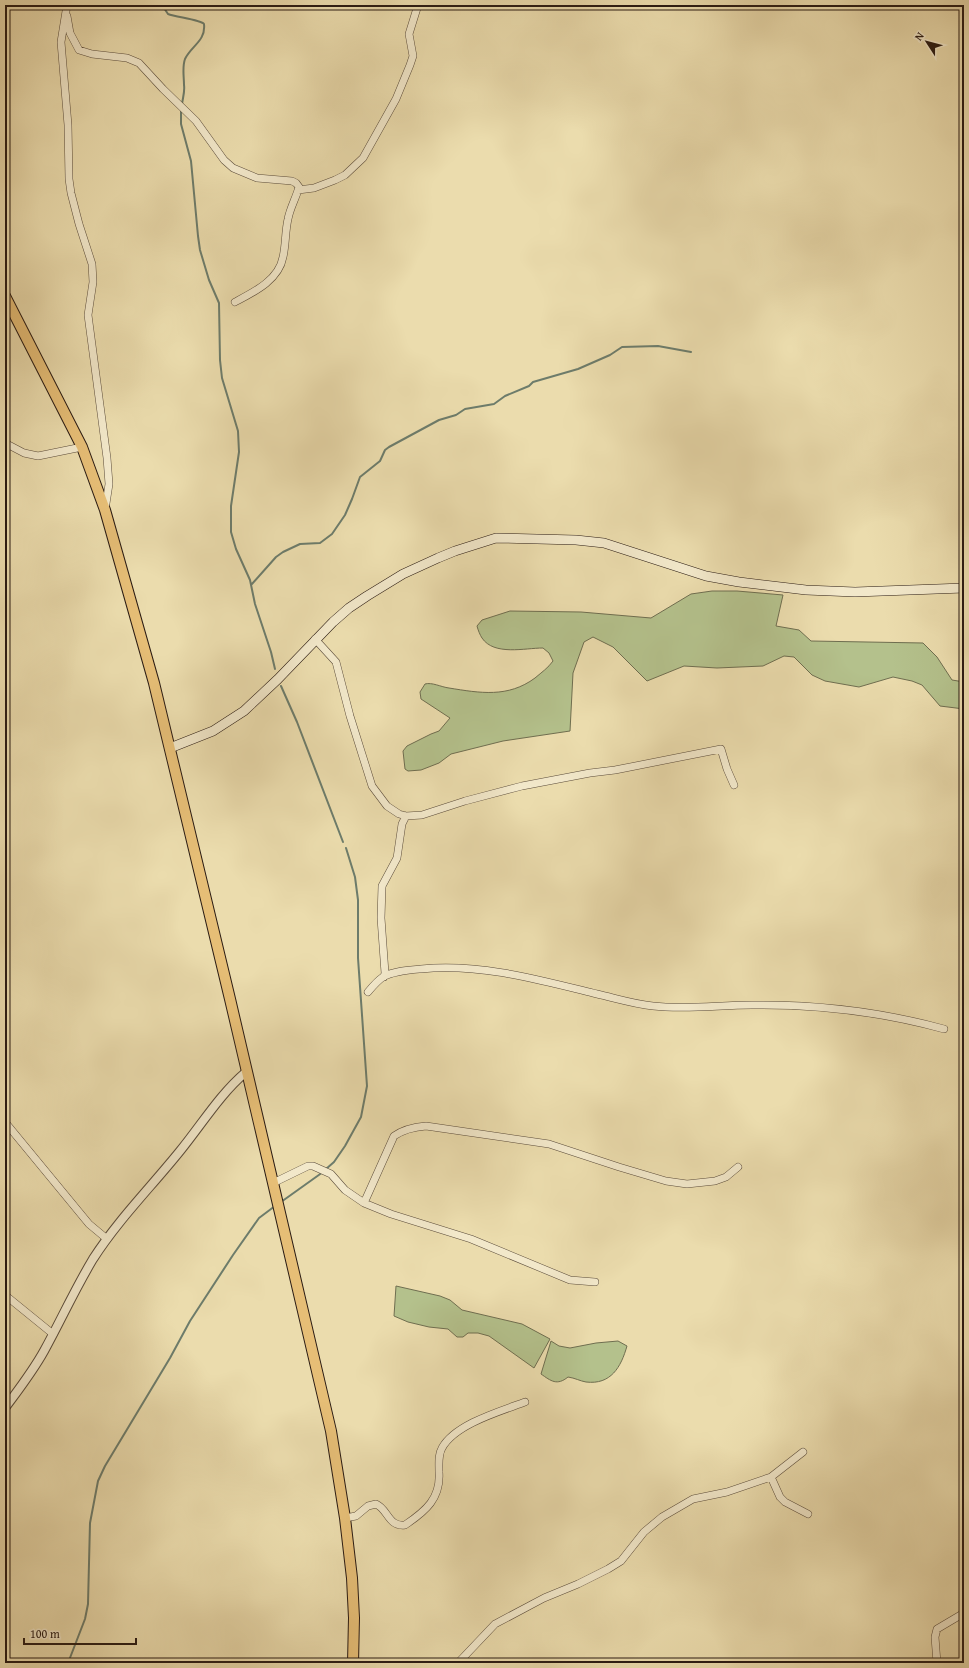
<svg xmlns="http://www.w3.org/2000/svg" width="969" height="1668" font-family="'Gentium Book Plus',serif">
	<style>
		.green { fill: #b4c18c; stroke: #6f6e50 }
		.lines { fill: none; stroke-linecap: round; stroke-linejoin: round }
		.stream { stroke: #6d7c6b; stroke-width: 2 }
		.minor-casing { stroke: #5a4b3a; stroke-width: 8 }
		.tertiary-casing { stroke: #5a4b3a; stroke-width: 10 }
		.secondary-casing { stroke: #2a1b13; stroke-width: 10 }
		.primary-casing { stroke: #2a1b13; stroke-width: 12 }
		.minor { stroke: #f2e8ca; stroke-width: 7 }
		.tertiary { stroke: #f2e8ca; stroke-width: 8 }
		.secondary { stroke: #f2e8ca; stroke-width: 9 }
		.primary { stroke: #e6be76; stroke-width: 10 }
	</style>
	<rect width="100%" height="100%" fill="#ebdcad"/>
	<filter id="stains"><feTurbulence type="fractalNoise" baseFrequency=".005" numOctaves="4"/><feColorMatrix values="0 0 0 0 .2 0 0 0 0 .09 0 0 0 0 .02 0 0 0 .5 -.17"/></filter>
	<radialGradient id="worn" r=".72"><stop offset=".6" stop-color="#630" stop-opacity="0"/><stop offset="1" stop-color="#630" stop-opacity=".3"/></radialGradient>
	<path class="green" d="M 712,591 L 737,591 L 783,595 L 776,626 L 799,630 L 811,641 L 923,643 L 937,657 L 952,680 L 964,682 L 964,709 L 940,706 L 922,685 L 912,681 L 893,677 L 859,687 L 825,681 L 812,675 L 794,657 L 784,656 L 763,666 L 717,668 L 684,666 L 647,681 L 613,647 L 593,637 L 584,642 L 573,673 L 570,731 L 503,741 L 451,754 L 439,763 L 421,770 L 408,771 L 405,769 L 403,751 L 407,746 L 431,734 L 439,731 L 450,718 L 421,699 L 420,692 L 425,684 C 432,682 441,687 449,688 C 480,693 508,698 535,678 C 542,672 548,668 553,661 L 549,653 L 543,648 C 525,648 494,656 482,638 C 480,635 478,630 477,626 L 482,620 L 510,611 L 581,612 L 651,618 L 691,594 Z
		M 396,1286 L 440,1296 L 450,1300 L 462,1310 L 522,1324 L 550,1339 L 534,1368 L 489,1336 L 478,1333 L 468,1333 L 463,1337 L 457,1337 L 448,1329 L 429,1327 L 408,1322 L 394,1316 Z
		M 551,1341 L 559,1346 L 570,1348 L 596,1343 L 618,1341 L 627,1346 C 621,1367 611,1385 586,1382 C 580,1381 575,1378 568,1377 C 557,1386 551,1381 541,1374 Z"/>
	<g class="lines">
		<path class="stream" d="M 162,5 L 168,14 C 176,17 201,20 204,24 C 206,41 191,46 185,59 C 182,67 184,76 184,85 C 185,91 183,97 182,104
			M 181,111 L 181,124 L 191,161 L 198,236 L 200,250 L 209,280 L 219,303 L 220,360 L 222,378 L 238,431 L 239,452 L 231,506 L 231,532 L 236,549 L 250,580 L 255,604 L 271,652 L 275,669
			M 251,585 L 276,557 L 283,552 L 300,544 L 320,543 L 332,534 L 345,515 L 352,499 L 360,477 L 380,461 L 385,450 L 389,447 L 439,420 L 456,415 L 465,409 L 494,404 L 505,396 L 529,386 L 533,382 L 578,369 L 610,355 L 622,347 L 658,346 L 691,352
			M 281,686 L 297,722 L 343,842
			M 326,1169 L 334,1162 L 345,1146 L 361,1117 L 367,1086 L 358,958 L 358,900 L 355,877 L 346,848
			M 281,1202 L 323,1172
			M 68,1663 L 85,1619 L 88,1604 L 90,1523 L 98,1481 L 105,1466 L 170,1358 L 190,1321 L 233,1255 L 259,1218 L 275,1206"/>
		<defs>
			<path id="minor" d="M 67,5 L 61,42 L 68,125 L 69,179 L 71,193 L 79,224 L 92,264 L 93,282 L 88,315 L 107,458 L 109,484 L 105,510
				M 67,16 L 70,33 L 79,50 L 92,54 L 127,58 L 139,63 L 163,89 L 196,121 L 224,160 L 233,168 L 257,178 L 292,181 L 296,183 L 299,187 C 296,198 290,208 288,219 C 285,232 286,244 283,257 C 279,280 254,292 235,302
				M 298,190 L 314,188 L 335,180 L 345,175 L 363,158 L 396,99 L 410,65 L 413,56 L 409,34 L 418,5
				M 5,443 L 24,453 L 38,456 L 82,447
				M 315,639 L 336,662 L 350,716 L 372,786 L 387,806 L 399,814 L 406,816 L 422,815 L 465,801 L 522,786 L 590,773 L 615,770 L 721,749 L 727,769 L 734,785
				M 384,977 L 385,973 L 381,918 L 382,886 L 397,858 L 402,824 L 406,816
				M 368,992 C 373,986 377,981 383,977 C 394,971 409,970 421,969 C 480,963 540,980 597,994 C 615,998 634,1004 653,1006 C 686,1010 719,1005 752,1005 C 817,1004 882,1012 944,1029
				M 5,1122 L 89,1224 L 107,1239
				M 273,1183 L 308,1166 L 313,1166 L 331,1174 L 345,1190 L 364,1203 L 391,1214 L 471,1239 L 570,1280 L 595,1282
				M 364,1203 L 394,1136 C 404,1129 414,1127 426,1126 L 549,1144 L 619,1167 L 666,1181 L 687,1184 L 715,1181 L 726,1177 L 738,1167
				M 5,1295 L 53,1334
				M 771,1477 L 780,1497 L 785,1502 L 808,1514
				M 345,1518 L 356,1516 L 368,1506 L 376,1504 C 388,1509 388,1527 405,1525 C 426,1511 441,1498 439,1472 C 439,1463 438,1455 442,1448 C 455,1424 501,1411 525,1402
				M 458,1663 L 495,1624 L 544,1598 L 578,1584 L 608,1569 L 621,1561 L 644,1532 L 662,1517 L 693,1499 L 727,1492 L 771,1477 L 803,1452
				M 937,1663 L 935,1637 L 937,1629 L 964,1613"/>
			<path id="tertiary" d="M 5,1408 C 19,1389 33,1371 44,1351 C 61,1320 75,1289 93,1259 C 118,1220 151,1187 180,1151 C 202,1124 220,1094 246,1072"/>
			<path id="secondary" d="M 170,748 L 213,731 L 244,711 L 278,679 L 333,622 L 349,608 L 367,596 L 403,574 L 438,558 L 455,551 L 496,538 L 576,540 L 604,543 L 706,576 L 739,582 L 806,590 L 855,592 L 964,588"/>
			<path id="primary" d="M 5,296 L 82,447 L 105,510 L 154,683 L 230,999 L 331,1431 L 345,1518 L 352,1578 L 354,1618 L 353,1663"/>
		</defs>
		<use href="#minor" class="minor-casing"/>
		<use href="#tertiary" class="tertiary-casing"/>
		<use href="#secondary" class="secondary-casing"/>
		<use href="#primary" class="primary-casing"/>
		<use href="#minor" class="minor"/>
		<use href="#tertiary" class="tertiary"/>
		<use href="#secondary" class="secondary"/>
		<use href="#primary" class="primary"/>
	</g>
	<rect width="969" height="1668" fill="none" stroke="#ebdcad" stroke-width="20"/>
	<rect x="6" y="6" width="957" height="1656" fill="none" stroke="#2a1b13" stroke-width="2"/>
	<rect x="10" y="10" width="949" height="1648" fill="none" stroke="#2a1b13"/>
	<g transform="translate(927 42) rotate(306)" stroke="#f2e8ca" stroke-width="3" paint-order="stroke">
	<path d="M0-3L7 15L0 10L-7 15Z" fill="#2a1b13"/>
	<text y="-6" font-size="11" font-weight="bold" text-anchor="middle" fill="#2a1b13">N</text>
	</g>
	<path d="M24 1638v6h112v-6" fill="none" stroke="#2a1b13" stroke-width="2"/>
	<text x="30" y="1638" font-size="12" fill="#2a1b13" stroke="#f2e8ca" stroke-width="3" paint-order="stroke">100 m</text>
	<rect width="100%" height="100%" filter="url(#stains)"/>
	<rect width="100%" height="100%" fill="url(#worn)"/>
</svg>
